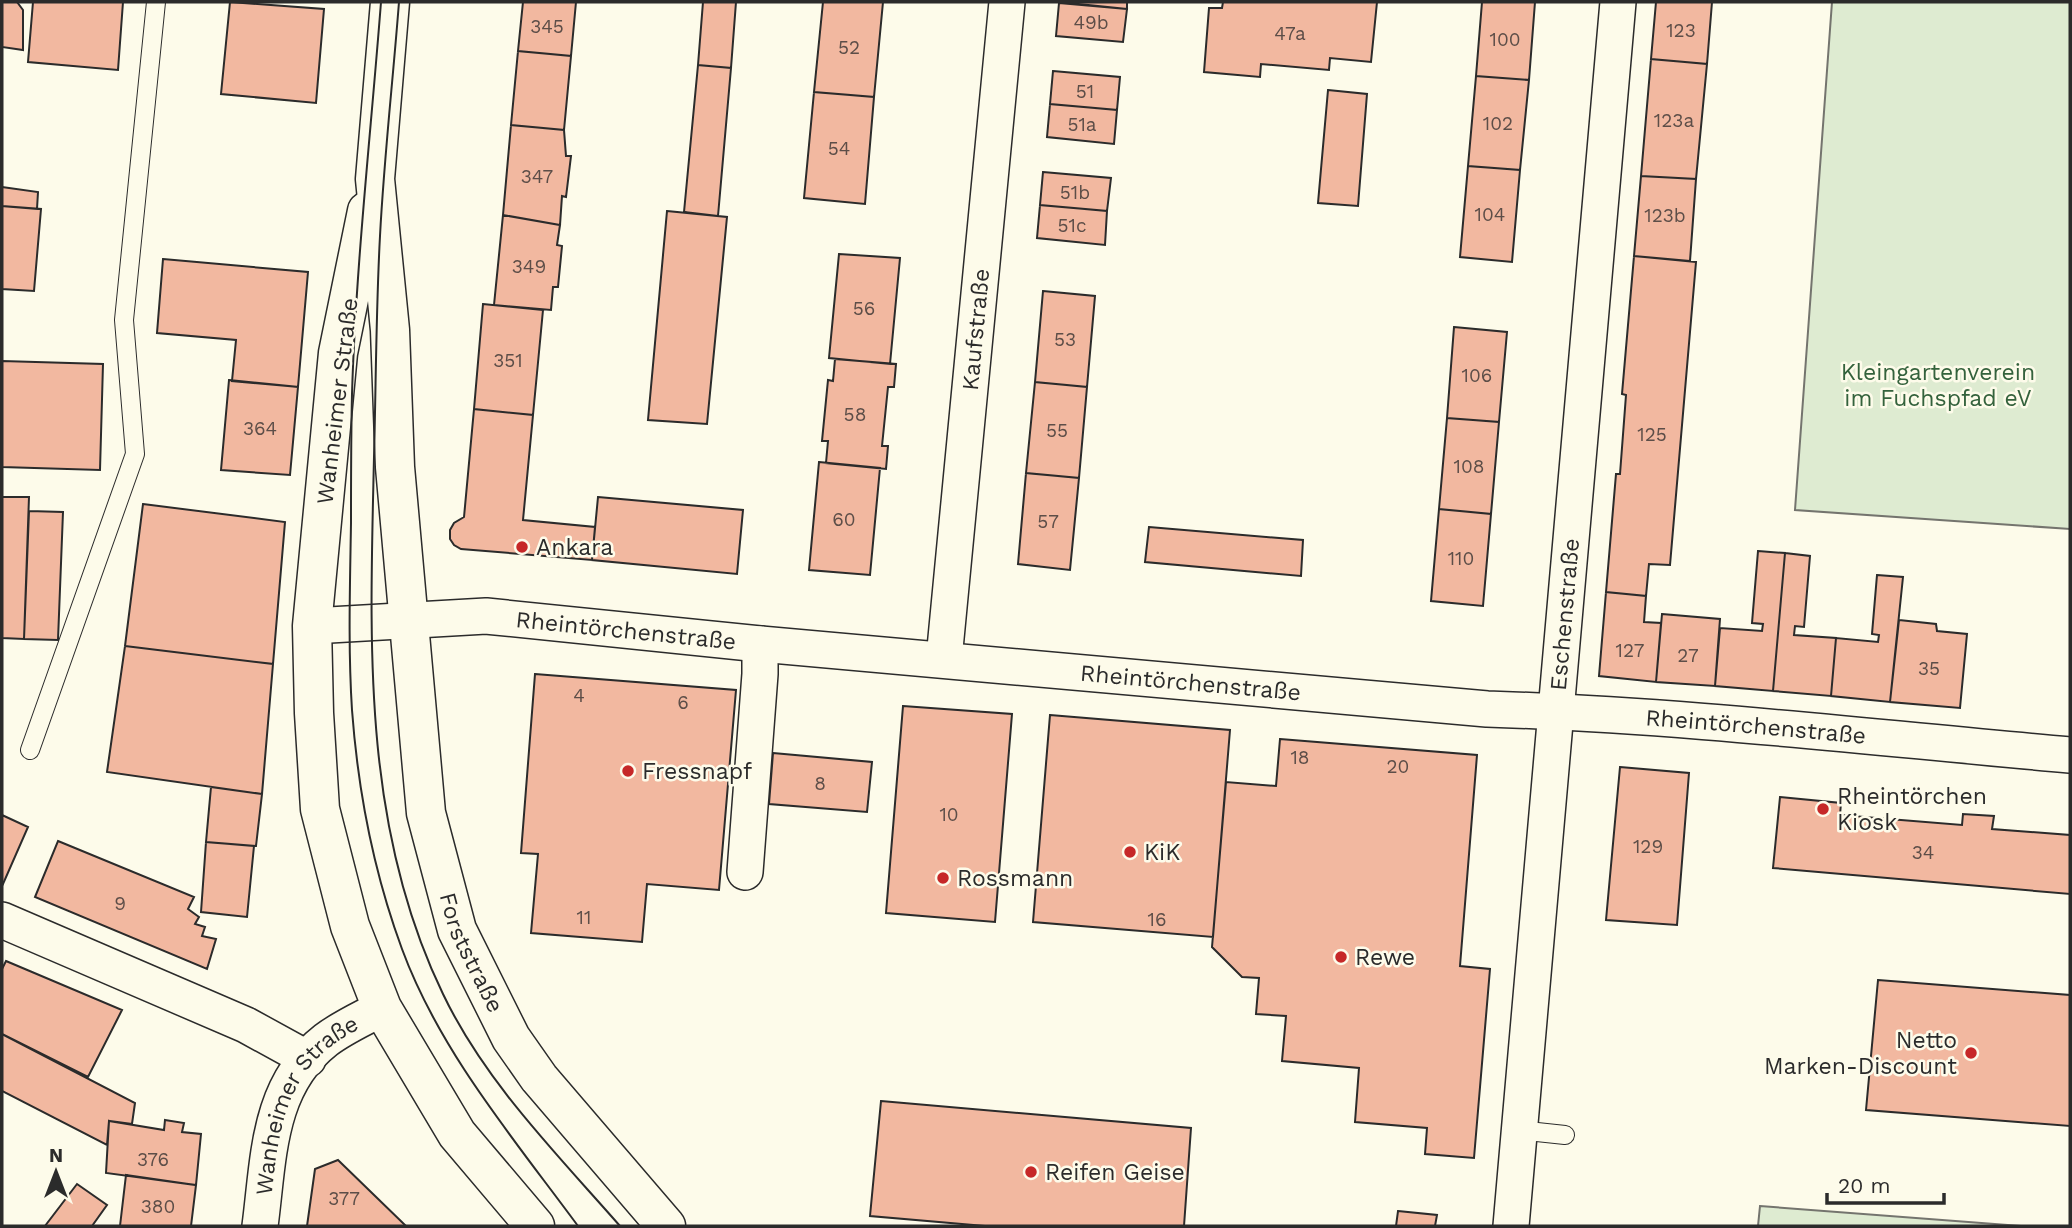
<svg xmlns="http://www.w3.org/2000/svg" width="2072" height="1228" font-family="'Work Sans',sans-serif">
	<style>
		.green { fill: #deebd1; stroke: #74746e; stroke-width: 2 }
		.building { fill: #f2b8a0; stroke: #2b2b2b; stroke-width: 2 }
		.lines { fill: none; stroke-linecap: round; stroke-linejoin: round }
		.lane-casing { stroke: #2b2b2b; stroke-width: 20 }
		.street-casing { stroke: #2b2b2b; stroke-width: 38 }
		.secondary-casing { stroke: #2b2b2b; stroke-width: 41 }
		.lane { stroke: #fdfbea; stroke-width: 18 }
		.street { stroke: #fdfbea; stroke-width: 35 }
		.secondary { stroke: #fdfbea; stroke-width: 38 }
		.tram { stroke: #2b2b2b; stroke-width: 2 }
		.poi-dot { fill: #c62828; stroke: #fdfbea; stroke-width: 2.5 }
		.labels { text-anchor: middle; stroke-width: 5; stroke-linejoin: round; paint-order: stroke }
		.number-label { font-size: 19px; fill: #5d4e48 }
		.street-label { font-size: 23px; fill: #2b2b2b; stroke: #fdfbea }
		.park-label { font-size: 23px; fill: #34623c; stroke: #fdfbea }
		.poi-label { font-size: 23px; fill: #2b2b2b; stroke: #fdfbea; text-anchor: start }
	</style>
	<rect width="100%" height="100%" fill="#fdfbea"/>
	<path class="green" d="M 1832,2 L 2070,2 L 2070,529 L 1795,510 Z
		M 1760,1206 L 2021,1226 L 1758,1226 Z"/>
	<path class="building" d="M 2,2 L 17,2 L 23,10 L 23,50 L 2,47 Z
		M 33,2 L 123,2 L 118,70 L 28,62 Z
		M 230,2 L 324,9 L 316,103 L 221,94 Z
		M 523,2 L 576,2 L 571,56 L 518,51 Z
		M 703,2 L 736,2 L 731,68 L 698,65 Z
		M 823,2 L 883,2 L 874,97 L 814,92 Z
		M 1059,2 L 1127,2 L 1127,9 Z
		M 1223,2 L 1377,2 L 1371,62 L 1330,58 L 1329,70 L 1261,64 L 1260,77 L 1204,72 L 1209,8 L 1222,8 Z
		M 1482,2 L 1535,2 L 1529,80 L 1476,76 Z
		M 1656,2 L 1712,2 L 1707,64 L 1651,59 Z
		M 1059,3 L 1127,9 L 1123,42 L 1056,36 Z
		M 518,51 L 571,56 L 564,130 L 511,125 Z
		M 1651,59 L 1707,64 L 1696,179 L 1641,176 Z
		M 698,65 L 731,68 L 718,216 L 684,212 Z
		M 1053,71 L 1120,77 L 1117,110 L 1050,104 Z
		M 1476,76 L 1529,80 L 1520,170 L 1468,166 Z
		M 1328,90 L 1367,94 L 1358,206 L 1318,203 Z
		M 814,92 L 874,97 L 865,204 L 804,198 Z
		M 1050,104 L 1117,110 L 1114,144 L 1047,137 Z
		M 511,125 L 564,130 L 566,156 L 571,156 L 566,197 L 562,196 L 560,225 L 503,215 Z
		M 1468,166 L 1520,170 L 1512,262 L 1460,257 Z
		M 1043,172 L 1111,178 L 1107,211 L 1040,205 Z
		M 1641,176 L 1696,179 L 1690,261 L 1634,256 Z
		M 2,187 L 38,192 L 37,209 L 2,206 Z
		M 1040,205 L 1107,211 L 1105,245 L 1037,238 Z
		M 2,206 L 41,209 L 34,291 L 2,289 Z
		M 667,211 L 727,217 L 707,424 L 648,420 Z
		M 503,215 L 560,225 L 557,245 L 562,246 L 558,287 L 553,287 L 551,310 L 494,305 Z
		M 839,254 L 900,258 L 890,364 L 829,358 Z
		M 1634,256 L 1696,262 L 1670,565 L 1649,564 L 1646,596 L 1606,592 L 1616,474 L 1620,474 L 1626,395 L 1622,394 Z
		M 163,259 L 308,272 L 298,387 L 232,381 L 236,340 L 157,333 Z
		M 1043,291 L 1095,296 L 1087,387 L 1035,382 Z
		M 483,304 L 543,310 L 533,415 L 474,409 Z
		M 1454,327 L 1507,332 L 1499,422 L 1447,418 Z
		M 835,359 L 896,364 L 894,387 L 888,387 L 882,446 L 888,446 L 886,469 L 826,463 L 828,441 L 822,441 L 828,380 L 833,381 Z
		M 2,361 L 103,364 L 100,470 L 2,467 Z
		M 229,380 L 298,387 L 290,475 L 221,470 Z
		M 1035,382 L 1087,387 L 1079,478 L 1026,473 Z
		M 474,409 L 533,415 L 523,520 L 595,527 L 592,560 L 461,549 L 454,545 L 450,539 L 450,530 L 454,523 L 464,517 Z
		M 1447,418 L 1499,422 L 1491,514 L 1439,509 Z
		M 819,462 L 880,468 L 870,575 L 809,570 Z
		M 1026,473 L 1079,478 L 1070,570 L 1018,564 Z
		M 2,497 L 29,497 L 24,639 L 2,638 Z
		M 598,497 L 743,510 L 737,574 L 592,560 Z
		M 143,504 L 285,522 L 273,664 L 125,646 Z
		M 1439,509 L 1491,514 L 1483,606 L 1431,601 Z
		M 29,511 L 63,512 L 58,640 L 24,639 Z
		M 1149,527 L 1303,540 L 1301,576 L 1145,562 Z
		M 1758,551 L 1785,553 L 1773,691 L 1715,686 L 1720,628 L 1762,631 L 1763,624 L 1752,623 Z
		M 1785,553 L 1810,556 L 1804,627 L 1795,626 L 1794,635 L 1836,638 L 1831,696 L 1773,691 Z
		M 1877,575 L 1903,577 L 1890,702 L 1831,696 L 1836,638 L 1878,642 L 1879,635 L 1872,634 Z
		M 1606,592 L 1646,596 L 1644,622 L 1661,623 L 1656,682 L 1599,676 Z
		M 1662,614 L 1720,619 L 1715,686 L 1656,682 Z
		M 1899,620 L 1936,624 L 1937,631 L 1967,634 L 1960,708 L 1890,702 Z
		M 125,646 L 273,664 L 262,794 L 107,772 Z
		M 535,674 L 736,690 L 719,890 L 647,884 L 642,942 L 531,933 L 538,854 L 521,853 Z
		M 903,706 L 1012,714 L 995,922 L 886,913 Z
		M 1050,715 L 1230,730 L 1213,937 L 1033,922 Z
		M 1280,739 L 1477,755 L 1460,966 L 1490,969 L 1474,1158 L 1425,1154 L 1427,1128 L 1355,1122 L 1359,1068 L 1282,1061 L 1286,1016 L 1256,1014 L 1259,978 L 1242,977 L 1212,947 L 1226,782 L 1276,786 Z
		M 773,753 L 872,762 L 867,812 L 769,804 Z
		M 1620,767 L 1689,773 L 1677,925 L 1606,920 Z
		M 211,787 L 262,794 L 256,846 L 206,842 Z
		M 1780,797 L 1841,803 L 1840,815 L 1962,825 L 1963,814 L 1994,816 L 1992,829 L 2070,835 L 2070,894 L 1773,868 Z
		M 2,815 L 28,827 L 3,884 L 2,883 Z
		M 58,841 L 194,897 L 188,909 L 199,917 L 195,924 L 205,927 L 202,936 L 216,939 L 207,969 L 35,897 Z
		M 206,842 L 254,846 L 247,917 L 201,912 Z
		M 6,961 L 122,1010 L 88,1077 L 2,1034 L 2,969 Z
		M 1878,980 L 2070,995 L 2070,1126 L 1866,1110 Z
		M 2,1034 L 135,1103 L 132,1124 L 109,1121 L 107,1145 L 2,1091 Z
		M 881,1101 L 1191,1128 L 1184,1226 L 985,1226 L 870,1216 Z
		M 165,1120 L 184,1123 L 182,1132 L 201,1134 L 196,1185 L 106,1173 L 109,1121 L 164,1130 Z
		M 338,1160 L 406,1226 L 307,1226 L 315,1169 Z
		M 126,1175 L 196,1185 L 191,1226 L 120,1226 Z
		M 77,1184 L 107,1205 L 92,1226 L 45,1226 Z
		M 1398,1211 L 1437,1215 L 1435,1226 L 1396,1226 Z"/>
	<g class="lines">
		<defs>
			<path id="lane" d="M 30,750 L 135,454 L 124,320 L 156,2
				M 1518,1130 L 1565,1135"/>
			<g id="street">
				<path id="s1" d="M 312,626 L 486,616 L 760,644 L 1487,709 C 1682,715 1876,738 2070,755"/>
				<path id="s2" d="M 944,659 L 1007,2"/>
				<path d="M 745,872 L 760,674 L 760,644"/>
				<path d="M 2,920 L 246,1025 L 308,1059"/>
				<path id="s3" d="M 260,1226 C 269,1158 267,1086 326,1040 C 343,1027 364,1018 382,1008"/>
				<path id="s4" d="M 1511,1226 L 1618,2"/>
			</g>
			<g id="secondary">
				<path id="s5" d="M 390,2 L 375,179 L 390,330 L 395,467 L 426,813 L 457,930 L 511,1038 L 539,1078 L 666,1226"/>
				<path d="M 367,211 L 338,353 L 312,626 L 314,713 L 320,809 L 350,926 L 382,1008 L 457,1134 L 535,1226"/>
			</g>
		</defs>
		<use href="#lane" class="lane-casing"/>
		<use href="#street" class="street-casing"/>
		<use href="#secondary" class="secondary-casing"/>
		<use href="#lane" class="lane"/>
		<use href="#street" class="street"/>
		<use href="#secondary" class="secondary"/>
		<path class="tram" d="M 381,2 C 371,132 356,263 352,394 C 351,437 351,480 351,523 C 350,585 348,648 352,710 C 358,791 374,873 402,949 C 440,1052 514,1139 578,1226
			M 399,2 C 393,80 384,158 380,236 C 376,309 376,383 374,457 C 370,639 361,825 443,994 C 485,1082 557,1154 620,1226"/>
	</g>
	<g class="poi-dot">
		<circle cx="522" cy="547" r="7"/>
		<circle cx="628" cy="771" r="7"/>
		<circle cx="1823" cy="809" r="7"/>
		<circle cx="1130" cy="852" r="7"/>
		<circle cx="943" cy="878" r="7"/>
		<circle cx="1341" cy="957" r="7"/>
		<circle cx="1971" cy="1053" r="7"/>
		<circle cx="1031" cy="1172" r="7"/>
	</g>
	<g class="labels">
		<g class="number-label">
			<text x="1091" y="29">49b</text>
			<text x="547" y="33">345</text>
			<text x="1681" y="37">123</text>
			<text x="1290" y="40">47a</text>
			<text x="1505" y="46">100</text>
			<text x="849" y="54">52</text>
			<text x="1085" y="98">51</text>
			<text x="1674" y="127">123a</text>
			<text x="1498" y="130">102</text>
			<text x="1082" y="131">51a</text>
			<text x="839" y="155">54</text>
			<text x="537" y="183">347</text>
			<text x="1075" y="199">51b</text>
			<text x="1490" y="221">104</text>
			<text x="1665" y="222">123b</text>
			<text x="1072" y="232">51c</text>
			<text x="529" y="273">349</text>
			<text x="864" y="315">56</text>
			<text x="1065" y="346">53</text>
			<text x="508" y="367">351</text>
			<text x="1477" y="382">106</text>
			<text x="855" y="421">58</text>
			<text x="260" y="435">364</text>
			<text x="1057" y="437">55</text>
			<text x="1652" y="441">125</text>
			<text x="1469" y="473">108</text>
			<text x="844" y="526">60</text>
			<text x="1048" y="528">57</text>
			<text x="1461" y="565">110</text>
			<text x="1630" y="657">127</text>
			<text x="1688" y="662">27</text>
			<text x="1929" y="675">35</text>
			<text x="579" y="702">4</text>
			<text x="683" y="709">6</text>
			<text x="1300" y="764">18</text>
			<text x="1398" y="773">20</text>
			<text x="820" y="790">8</text>
			<text x="949" y="821">10</text>
			<text x="1648" y="853">129</text>
			<text x="1923" y="859">34</text>
			<text x="120" y="910">9</text>
			<text x="584" y="924">11</text>
			<text x="1157" y="926">16</text>
			<text x="153" y="1166">376</text>
			<text x="344" y="1205">377</text>
			<text x="158" y="1213">380</text>
		</g>
		<g class="street-label">
			<text dy="8" stroke="none"><textPath href="#s2" startOffset="331">Kaufstraße</textPath></text>
			<text transform="translate(337 401) rotate(-83)" y="8">Wanheimer Straße</text>
			<text dy="8" stroke="none"><textPath href="#s4" startOffset="614">Eschenstraße</textPath></text>
			<text dy="8" stroke="none"><textPath href="#s1" startOffset="315">Rheintörchenstraße</textPath></text>
			<text dy="8" stroke="none"><textPath href="#s1" startOffset="882">Rheintörchenstraße</textPath></text>
			<text dy="8" stroke="none"><textPath href="#s1" startOffset="1449">Rheintörchenstraße</textPath></text>
			<text dy="8" stroke="none"><textPath href="#s5" startOffset="961">Forststraße</textPath></text>
			<text dy="8" stroke="none"><textPath href="#s3" startOffset="135">Wanheimer Straße</textPath></text>
		</g>
		<g class="park-label">
			<text x="1938" y="380">Kleingartenverein<tspan x="1938" dy="26">im Fuchspfad eV</tspan></text>
		</g>
		<g class="poi-label">
			<text x="536" y="555">Ankara</text>
			<text x="642" y="779">Fressnapf</text>
			<text x="1837" y="804">Rheintörchen<tspan x="1837" dy="26">Kiosk</tspan></text>
			<text x="1144" y="860">KiK</text>
			<text x="957" y="886">Rossmann</text>
			<text x="1355" y="965">Rewe</text>
			<text x="1957" y="1048" text-anchor="end">Netto<tspan x="1957" dy="26">Marken-Discount</tspan></text>
			<text x="1045" y="1180">Reifen Geise</text>
		</g>
	</g>
	<rect width="2072" height="1228" fill="none" stroke="#2b2b2b" stroke-width="7"/>
	<g transform="translate(56 1172)" stroke="#fdfbea" stroke-width="5" paint-order="stroke">
	<path d="M0-5L12 26L0 18L-12 26Z" fill="#2b2b2b"/>
	<text y="-10" font-size="19" font-weight="bold" text-anchor="middle" fill="#2b2b2b">N</text>
	</g>
	<path d="M1827 1193v10h117v-10" fill="none" stroke="#2b2b2b" stroke-width="3.5"/>
	<text x="1838" y="1193" font-size="21" fill="#2b2b2b" stroke="#fdfbea" stroke-width="5" paint-order="stroke">20 m</text>
</svg>
